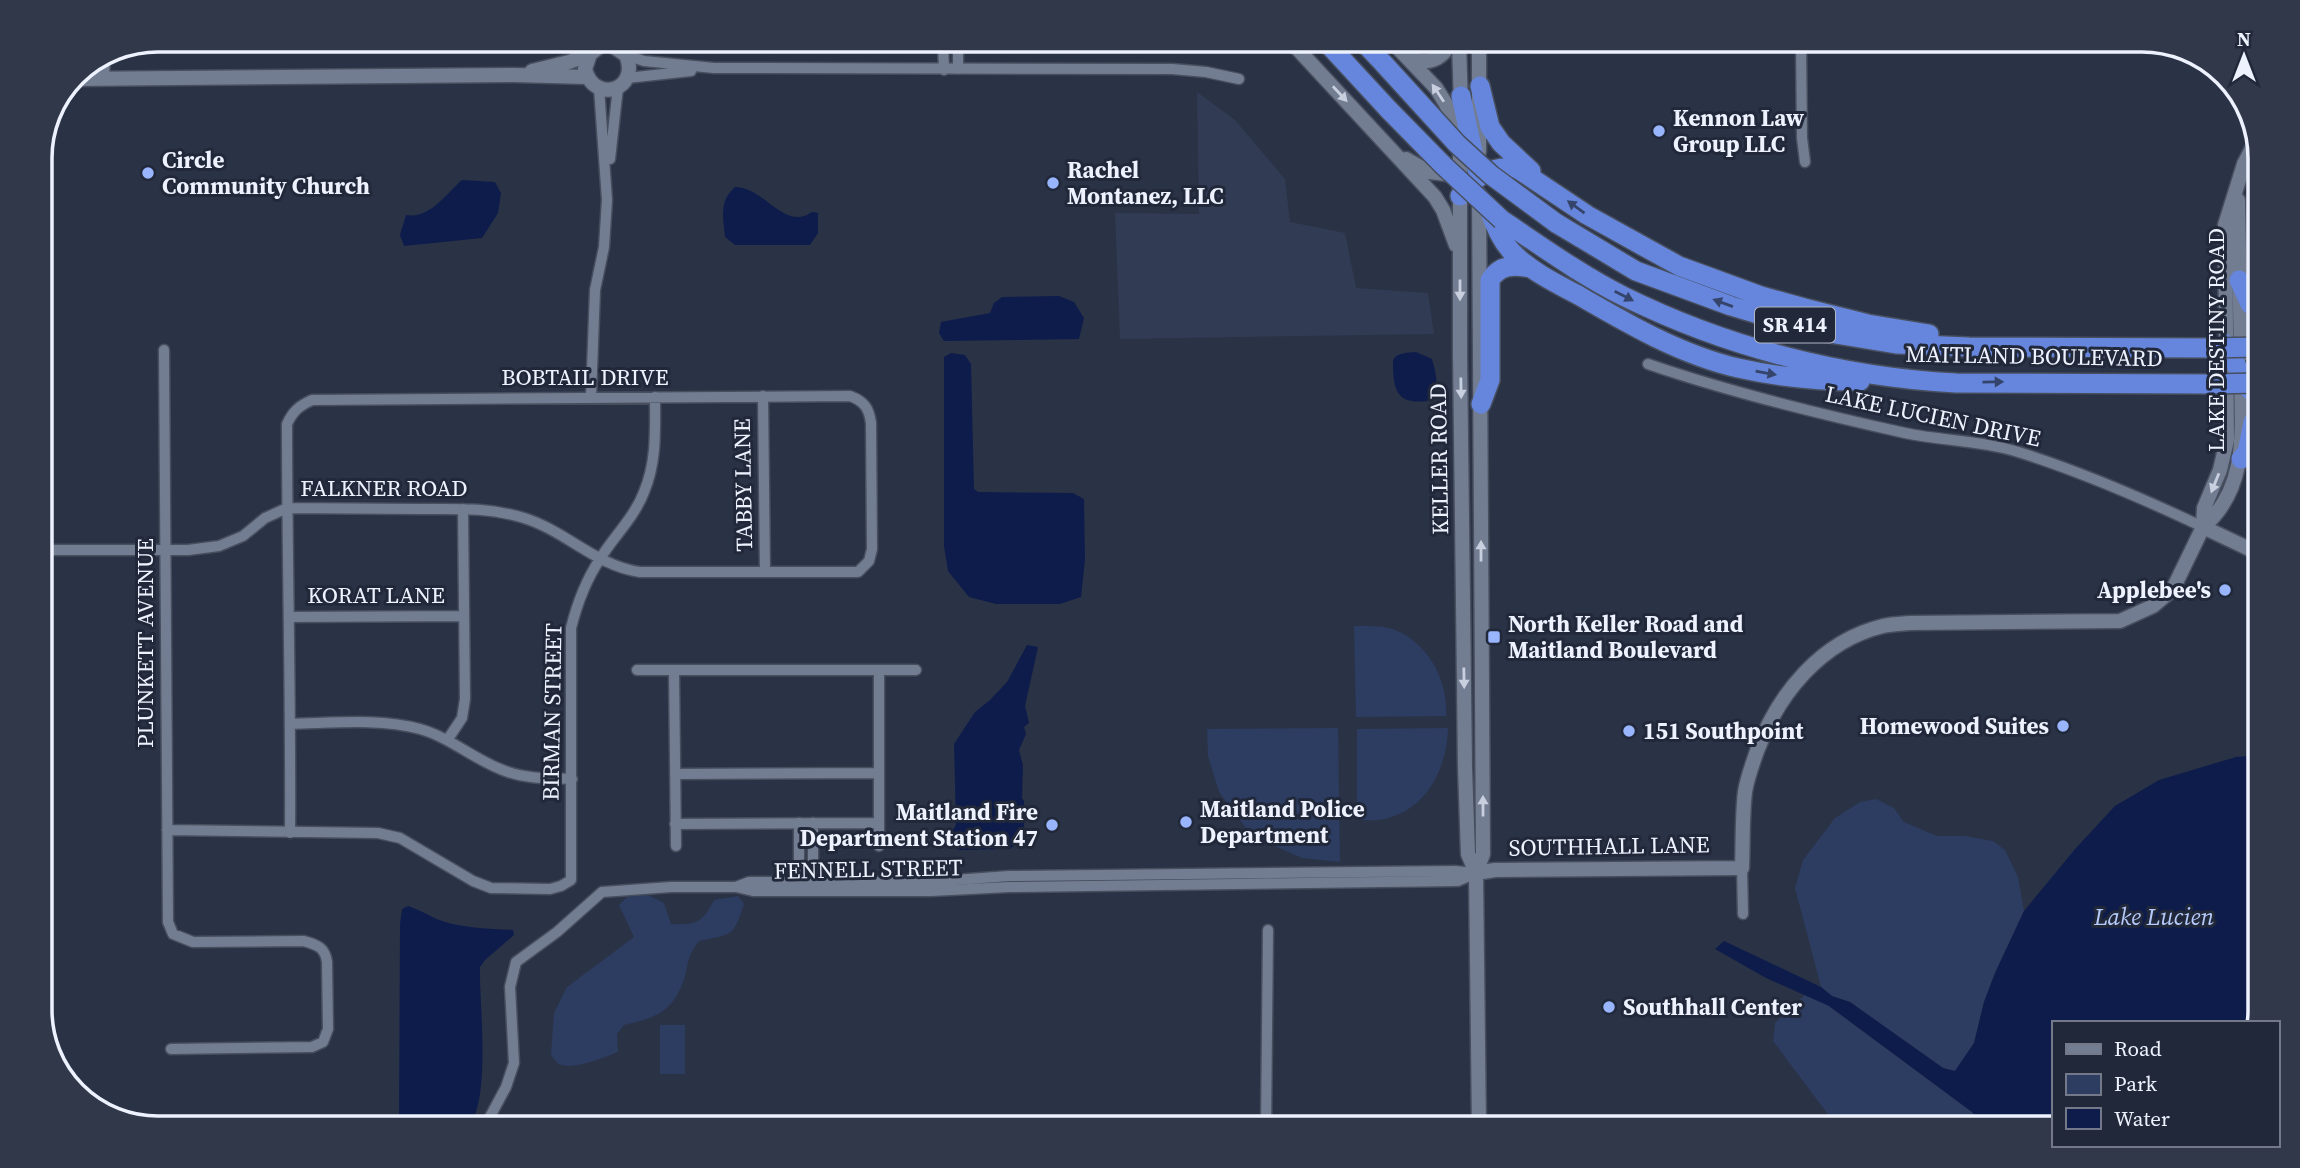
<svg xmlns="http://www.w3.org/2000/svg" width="2300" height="1168" font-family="'Source Serif 4',serif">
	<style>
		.built { fill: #313b54 }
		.green { fill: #2d3c61 }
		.water { fill: #0e1c4c }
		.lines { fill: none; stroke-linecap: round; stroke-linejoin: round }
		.minor-casing { stroke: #474e5e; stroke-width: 13 }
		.tertiary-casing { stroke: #474e5e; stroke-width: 17 }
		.motorway-casing { stroke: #474e5e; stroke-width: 22 }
		.minor { stroke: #737d92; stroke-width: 10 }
		.tertiary { stroke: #737d92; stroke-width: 14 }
		.motorway { stroke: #6586dc; stroke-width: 19 }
		.motorway-bridge-casing { stroke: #474e5e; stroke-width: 22; stroke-linecap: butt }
		.motorway-bridge { stroke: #6586dc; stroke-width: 19 }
		.oneway { fill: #c8cfde }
		.oneway2 { fill: #35446b }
		.poi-dot { fill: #98b5fd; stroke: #21283a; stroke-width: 2.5 }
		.labels { text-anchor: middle; stroke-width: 6; stroke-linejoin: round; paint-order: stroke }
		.shield { fill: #21283a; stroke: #b0b5c3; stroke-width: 2 }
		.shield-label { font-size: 21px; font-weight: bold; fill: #edf2fe }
		.poi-label { font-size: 23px; font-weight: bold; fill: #edf2fe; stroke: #21283a; text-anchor: start }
		.street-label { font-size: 23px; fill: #edf2fe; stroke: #21283a }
		.water-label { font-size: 24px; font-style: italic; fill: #b6cafb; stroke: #21283a }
		.rim { fill: none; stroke: #edf2fe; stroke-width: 3.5 }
	</style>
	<rect width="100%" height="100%" fill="#2a3245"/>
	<path class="built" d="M 1197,92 L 1235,120 L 1285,179 L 1290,222 L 1345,233 L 1356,288 L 1428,293 L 1434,334 L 1120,339 L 1115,213 L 1199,214 Z"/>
	<path class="green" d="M 1354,626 C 1369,626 1388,625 1402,633 C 1432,650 1448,683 1446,716 L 1356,717 Z
		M 1338,728 L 1340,862 L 1302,858 L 1252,836 L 1219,792 L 1208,756 L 1207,729 Z
		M 1448,728 C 1447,768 1427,810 1384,819 C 1376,821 1366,820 1357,820 L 1357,729 Z
		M 1876,799 L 1894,808 L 1904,822 L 1937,836 L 1965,836 L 1993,841 L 2005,850 L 2018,877 L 2024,911 L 1995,973 L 1984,1002 L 1974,1043 L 1955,1071 L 1943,1068 L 1850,1002 L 1832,996 L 1821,987 L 1795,888 L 1803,860 L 1835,818 L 1860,802 Z
		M 648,895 L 664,903 L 671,924 C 695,925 703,923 714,900 L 738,896 L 744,904 C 733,937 733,934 699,941 C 684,960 690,967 681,987 C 670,1014 650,1019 624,1025 L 617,1034 L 618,1052 C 606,1057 571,1071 559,1064 C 556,1062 553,1058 551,1055 L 554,1013 L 567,987 L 634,937 L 619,905 L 627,897 Z
		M 1806,994 L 1829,1006 L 1972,1112 L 1987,1128 L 1836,1128 L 1830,1117 L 1773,1041 L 1775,1023 Z
		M 660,1025 L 685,1025 L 685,1074 L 660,1074 Z"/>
	<path class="water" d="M 462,180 L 495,182 L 501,193 L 498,213 L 482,238 L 404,246 L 400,235 L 406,215 C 430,219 446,194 462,180 Z
		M 735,187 C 765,187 784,232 812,212 L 818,213 L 818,233 L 810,245 L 735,245 L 725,237 C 723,217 719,201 735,187 Z
		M 1059,296 L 1074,302 L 1084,318 L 1079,339 L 944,341 L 939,333 L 941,322 L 990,313 L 994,303 L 1002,297 Z
		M 1416,352 L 1432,359 C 1437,378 1440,385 1427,401 C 1395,405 1393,388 1393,360 C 1397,352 1408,353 1416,352 Z
		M 951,353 L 965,355 L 971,364 L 974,489 L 978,492 L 1073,493 L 1084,499 L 1085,559 L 1081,597 L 1060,604 L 996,604 L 969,597 L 948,571 L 944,546 L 944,357 Z
		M 1027,645 L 1038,647 L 1025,706 L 1029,723 L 1024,727 L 1026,734 L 1019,750 L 1023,765 L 1022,798 L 1024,801 L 1024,828 L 1017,843 L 1010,849 L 960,850 L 954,848 L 952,832 L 956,824 L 954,744 L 975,712 L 990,700 L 1007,682 Z
		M 2260,755 L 2260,1009 L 2257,1023 L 2053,1023 L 2053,1128 L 1987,1128 L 1972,1112 L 1829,1006 L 1766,978 L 1715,949 L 1724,941 L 1821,987 L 1832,996 L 1850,1002 L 1943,1068 L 1955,1071 L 1974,1043 L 1984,1002 L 1995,973 L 2024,911 L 2076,848 L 2115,806 L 2159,780 L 2236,757 Z
		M 408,906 C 421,910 432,918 445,922 C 466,928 491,929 513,930 L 514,935 L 485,960 L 480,967 C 479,1004 492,1103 467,1128 L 399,1128 L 400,924 L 402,909 Z"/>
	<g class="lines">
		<defs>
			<path id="minor" d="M 1801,42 L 1802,138 L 1805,162
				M 943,45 L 944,70
				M 958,45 L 958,69
				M 626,55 L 644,61 L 714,68 L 1172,69 L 1206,72 L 1239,79
				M 627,78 L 691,71
				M 104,79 L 105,55
				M 610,159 L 618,87
				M 164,350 L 168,922 L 173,934 L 193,942 L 304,941 C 317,945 325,947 327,962 L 328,1029 L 323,1042 L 312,1047 L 171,1049
				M 1648,364 C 1732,393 1819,414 1905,433 C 1942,441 1979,440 2015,451 C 2080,471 2142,498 2203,527
				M 763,396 L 765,572
				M 591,397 L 595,290 L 604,247 L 607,200 L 599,88
				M 41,550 L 188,550 L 219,546 L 243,536 L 265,518 L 287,508 C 330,508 373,509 417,509 C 453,509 489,507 524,518 C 566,531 596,566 640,572 L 858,572 L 869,561 L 872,549 L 871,423 C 869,408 864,401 850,396 L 312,400 C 299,406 293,411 287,424 C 287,560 291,697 290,833
				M 289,617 L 464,616
				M 637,670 L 916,670
				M 674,670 L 676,846
				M 879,670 L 879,846
				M 291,724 C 334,723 379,718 420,729 C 452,738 477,762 508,772 C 528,779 550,778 572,779
				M 448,739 L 462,718 L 465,699 L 463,509
				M 675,774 L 879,773
				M 813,823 L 813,887
				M 675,824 L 879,823
				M 167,830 L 378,833 L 400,838 L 473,881 L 491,888 L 550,889 L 561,886 L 571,880 L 571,628 C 577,604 586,580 600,559 C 614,536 634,518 644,492 C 657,461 655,430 655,397
				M 1742,868 L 1743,914
				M 736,887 L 749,882 L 928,882 L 1009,876 L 1455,871 L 1474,873
				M 799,887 L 799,823
				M 484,1128 L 506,1087 L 514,1063 L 510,987 L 516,962 L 557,932 L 602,892 L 671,887 L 736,887 L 753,891 L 931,891 L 1009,887 L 1458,881 L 1476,873
				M 1266,1128 L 1268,930"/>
			<path id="tertiary" d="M 1459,43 L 1461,105
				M 1293,44 L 1435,197 L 1443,210 L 1456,245
				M 1394,44 L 1436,88 L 1446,104 L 1462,146
				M 599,47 L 590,54 L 585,69 C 594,105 641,90 626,55 L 614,47
				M 1408,56 C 1425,66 1442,61 1450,43
				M 532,71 L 569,62 L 590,54
				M 73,79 L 514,75 L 587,77
				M 1460,143 L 1460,355 L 1465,767 L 1468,854 L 1476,873 L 1479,1128
				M 1479,152 L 1479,43
				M 1406,159 L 1429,172 L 1455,175
				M 2238,200 L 2241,355
				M 2203,527 C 2248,489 2242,431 2241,379
				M 2203,527 L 2260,554
				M 1476,873 L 1495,870 L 1742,868 C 1743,843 1742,817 1745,792 C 1747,778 1753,763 1757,751 C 1778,694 1821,641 1883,626 C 1892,624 1901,624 1910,623 L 2120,621 L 2153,606 L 2173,589 L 2203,527 L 2204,508 L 2220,470 L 2227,440 L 2225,225 L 2244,164 L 2256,141
				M 1476,873 L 1483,854 L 1479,194"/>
			<path id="motorway" d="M 1328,44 L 1389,110
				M 1365,44 L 1384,64
				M 1480,86 L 1490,127 L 1501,143 L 1531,171
				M 1461,96 L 1477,170
				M 1460,196 C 1475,177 1493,163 1518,169 L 1587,215 L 1679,266 L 1761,296 L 1808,309 L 1868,324 L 1929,334
				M 1489,209 C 1494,224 1500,239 1511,251 C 1529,270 1555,283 1578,295 C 1628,324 1681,355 1738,368 C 1778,377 1820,381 1860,381
				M 1502,220 C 1541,246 1581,275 1623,296 C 1726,347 1841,377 1956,383 L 2209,384
				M 1556,223 L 1636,271 L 1731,306 L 1811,330 L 1896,344 L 1969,347 L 2209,348
				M 2239,280 L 2250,304 L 2260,313
				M 2226,344 L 2247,387 L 2260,399
				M 1481,404 L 1490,380 L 1490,280 C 1500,264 1514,265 1531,268
				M 2241,459 L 2247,452 L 2253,422 L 2260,417"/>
		</defs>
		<use href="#minor" class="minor-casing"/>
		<use href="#tertiary" class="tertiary-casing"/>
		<use href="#motorway" class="motorway-casing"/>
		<use href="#minor" class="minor"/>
		<use href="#tertiary" class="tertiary"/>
		<use href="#motorway" class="motorway"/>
		<defs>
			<path id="motorway-bridge" d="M 1384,64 L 1457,144 L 1491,175 L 1556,223
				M 1389,110 L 1444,166 L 1502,220
				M 2209,348 L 2260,347
				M 2209,384 L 2260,383"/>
		</defs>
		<use href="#motorway-bridge" class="motorway-bridge-casing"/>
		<use href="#motorway-bridge" class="motorway-bridge"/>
	</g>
	<defs><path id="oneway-solid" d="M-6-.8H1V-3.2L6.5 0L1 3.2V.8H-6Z" transform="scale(1.75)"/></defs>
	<g class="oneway">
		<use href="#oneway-solid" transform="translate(1438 93) rotate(-124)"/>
		<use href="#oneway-solid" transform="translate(1340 94) rotate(47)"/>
		<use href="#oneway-solid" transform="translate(1460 290) rotate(90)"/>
		<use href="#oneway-solid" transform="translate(1461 388) rotate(89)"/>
		<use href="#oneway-solid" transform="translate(2215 483) rotate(112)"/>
		<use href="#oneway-solid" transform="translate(1481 551) rotate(-90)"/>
		<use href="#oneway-solid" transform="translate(1464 678) rotate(89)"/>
		<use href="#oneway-solid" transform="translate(1483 806) rotate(-90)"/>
	</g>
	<g class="oneway2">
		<use href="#oneway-solid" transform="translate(1576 207) rotate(-144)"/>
		<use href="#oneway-solid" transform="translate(1624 296) rotate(27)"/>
		<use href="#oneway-solid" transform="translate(1723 303) rotate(-160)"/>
		<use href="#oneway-solid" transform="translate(1766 373) rotate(10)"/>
		<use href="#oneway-solid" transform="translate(1993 382) rotate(-1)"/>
	</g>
	<g class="poi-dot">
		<circle cx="1659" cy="131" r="7"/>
		<circle cx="148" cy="173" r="7"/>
		<circle cx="1053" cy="183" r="7"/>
		<circle cx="2225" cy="590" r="7"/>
		<rect x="1487" y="630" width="14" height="14" rx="3.5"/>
		<circle cx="2063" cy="726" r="7"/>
		<circle cx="1629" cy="731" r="7"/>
		<circle cx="1186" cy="822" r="7"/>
		<circle cx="1052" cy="825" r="7"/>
		<circle cx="1609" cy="1007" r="7"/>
	</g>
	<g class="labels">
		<rect class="shield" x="1755" y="307.5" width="80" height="35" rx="5"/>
		<g class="shield-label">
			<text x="1795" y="332">SR 414</text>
		</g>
		<g class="poi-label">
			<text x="1673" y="126">Kennon Law<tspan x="1673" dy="26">Group LLC</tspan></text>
			<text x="162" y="168">Circle<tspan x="162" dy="26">Community Church</tspan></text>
			<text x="1067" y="178">Rachel<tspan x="1067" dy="26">Montanez, LLC</tspan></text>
			<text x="2211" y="598" text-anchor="end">Applebee's</text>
			<text x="1508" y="632">North Keller Road and<tspan x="1508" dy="26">Maitland Boulevard</tspan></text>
			<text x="2049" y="734" text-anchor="end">Homewood Suites</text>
			<text x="1643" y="739">151 Southpoint</text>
			<text x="1200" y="817">Maitland Police<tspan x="1200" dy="26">Department</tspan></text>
			<text x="1038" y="820" text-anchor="end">Maitland Fire<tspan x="1038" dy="26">Department Station 47</tspan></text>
			<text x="1623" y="1015">Southhall Center</text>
		</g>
		<g class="street-label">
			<text transform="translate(2216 340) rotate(-90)" y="8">LAKE DESTINY ROAD</text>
			<text transform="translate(2034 356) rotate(1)" y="8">MAITLAND BOULEVARD</text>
			<text x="585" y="385">BOBTAIL DRIVE</text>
			<text transform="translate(1933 416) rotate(12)" y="8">LAKE LUCIEN DRIVE</text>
			<text transform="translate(1439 459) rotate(-91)" y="8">KELLER ROAD</text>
			<text transform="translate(743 485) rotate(-91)" y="8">TABBY LANE</text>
			<text x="384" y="496">FALKNER ROAD</text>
			<text x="376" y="603">KORAT LANE</text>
			<text transform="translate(145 643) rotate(-90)" y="8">PLUNKETT AVENUE</text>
			<text transform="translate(552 712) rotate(-89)" y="8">BIRMAN STREET</text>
			<text transform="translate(1609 846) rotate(-1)" y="8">SOUTHHALL LANE</text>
			<text transform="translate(868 869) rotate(-1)" y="8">FENNELL STREET</text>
		</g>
		<g class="water-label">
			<text x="2154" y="925">Lake Lucien</text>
		</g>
	</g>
	<path d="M0 0H2300V1168H0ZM158 52H2142A106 106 0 0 1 2248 158V1010A106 106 0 0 1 2142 1116H158A106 106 0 0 1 52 1010V158A106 106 0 0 1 158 52Z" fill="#31384a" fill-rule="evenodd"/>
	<path class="rim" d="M158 52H2142A106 106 0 0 1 2248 158V1010A106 106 0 0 1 2142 1116H158A106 106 0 0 1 52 1010V158A106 106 0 0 1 158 52Z"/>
	<rect x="2052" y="1021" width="228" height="126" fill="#21283a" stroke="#737988" stroke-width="2"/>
	<rect x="2066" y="1044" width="35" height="10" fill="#737d92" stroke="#737988" stroke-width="2"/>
	<text x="2114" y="1056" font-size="21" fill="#edf2fe">Road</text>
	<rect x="2066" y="1074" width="35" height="21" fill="#2d3c61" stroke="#737988" stroke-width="2"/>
	<text x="2114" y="1091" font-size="21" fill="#edf2fe">Park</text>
	<rect x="2066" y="1108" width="35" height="21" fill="#0e1c4c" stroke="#737988" stroke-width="2"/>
	<text x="2114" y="1126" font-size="21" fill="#edf2fe">Water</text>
	<g transform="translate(2244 56)" stroke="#21283a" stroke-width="5" paint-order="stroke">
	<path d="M0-5L12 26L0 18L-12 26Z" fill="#edf2fe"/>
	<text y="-10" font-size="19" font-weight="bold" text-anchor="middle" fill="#edf2fe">N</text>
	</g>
</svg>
